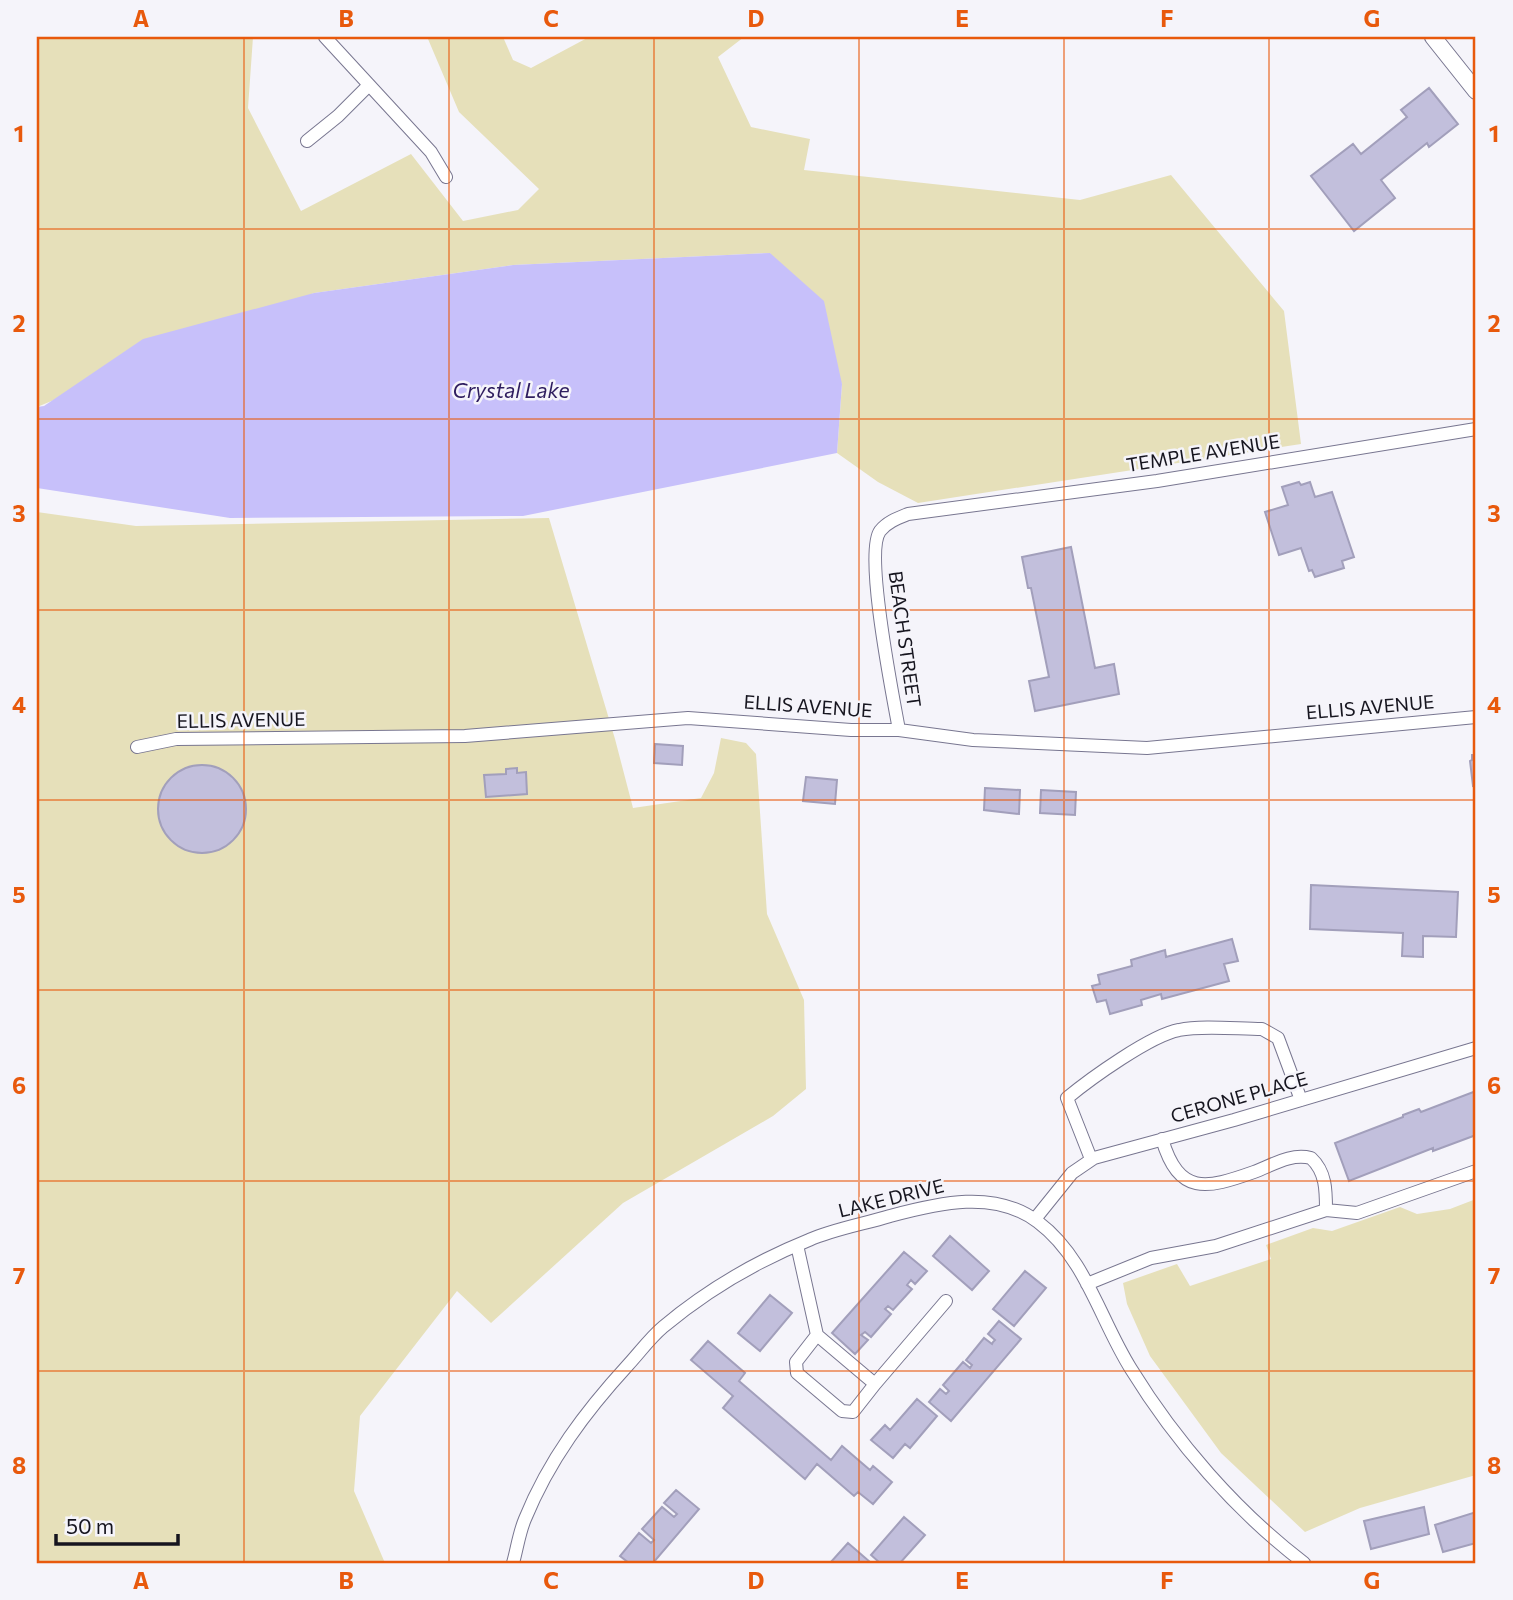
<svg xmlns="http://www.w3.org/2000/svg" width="1513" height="1600" font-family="Commissioner,sans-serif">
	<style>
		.green { fill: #e6e0ba }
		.water { fill: #c7c0fa }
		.building { fill: #c2bfdc; stroke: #a29fbb; stroke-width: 2 }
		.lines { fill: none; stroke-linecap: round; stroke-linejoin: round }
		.minor-casing { stroke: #787690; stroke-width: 14 }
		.tertiary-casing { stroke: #787690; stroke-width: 18 }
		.minor { stroke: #fff; stroke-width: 12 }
		.tertiary { stroke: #fff; stroke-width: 16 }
		.grid { fill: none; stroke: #e8590c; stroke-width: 2; stroke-opacity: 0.55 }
		.labels { text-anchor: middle; stroke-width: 5; stroke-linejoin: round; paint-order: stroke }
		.street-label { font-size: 19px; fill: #16151f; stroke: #f5f4fa }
		.water-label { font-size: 21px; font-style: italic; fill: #2e1d5f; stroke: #f5f4fa }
		.neatline { fill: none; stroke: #e8590c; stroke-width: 2.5 }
		.grid-label { font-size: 23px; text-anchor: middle; font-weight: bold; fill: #e8590c }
	</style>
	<rect width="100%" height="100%" fill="#f5f4fa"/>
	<path class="green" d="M 37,37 L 253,37 L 248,108 L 301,211 L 411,154 L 463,221 L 518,210 L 539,189 L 459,112 L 428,39 L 435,37 L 503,37 L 513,60 L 531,68 L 589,37 L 744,37 L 718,57 L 751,127 L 810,139 L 804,170 L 1080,200 L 1171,175 L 1284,311 L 1301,444 L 918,503 L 878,482 L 837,453 L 842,384 L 770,253 L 513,265 L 314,293 L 37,407 Z
		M 37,512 L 136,526 L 549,518 L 615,739 L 633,808 L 701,798 L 714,773 L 721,738 L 746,743 L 756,754 L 767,914 L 804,1000 L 806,1089 L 773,1116 L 623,1203 L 491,1323 L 457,1291 L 360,1416 L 354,1491 L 385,1563 L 37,1563 Z
		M 1476,1199 L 1476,1475 L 1360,1508 L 1305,1532 L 1221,1453 L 1150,1356 L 1127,1304 L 1123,1283 L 1177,1264 L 1190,1286 L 1271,1259 L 1266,1245 L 1313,1228 L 1332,1231 L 1400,1207 L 1417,1214 L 1450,1209 Z"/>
	<path class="water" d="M 770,253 L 824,301 L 842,384 L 837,453 L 523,516 L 230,518 L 37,488 L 37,407 L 44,406 L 143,339 L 314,293 L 513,265 Z"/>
	<path class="building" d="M 1429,88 L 1458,124 L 1429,147 L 1427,143 L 1381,180 L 1395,198 L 1354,231 L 1311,176 L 1353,144 L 1361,154 L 1407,117 L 1401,110 Z
		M 1299,482 L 1301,485 L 1310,482 L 1315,497 L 1332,492 L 1354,557 L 1342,561 L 1344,568 L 1315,577 L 1312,570 L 1309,571 L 1301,548 L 1279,555 L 1265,512 L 1288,505 L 1282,487 Z
		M 1071,547 L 1095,668 L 1114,664 L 1119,694 L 1035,711 L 1029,681 L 1049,677 L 1031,588 L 1028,588 L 1022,557 Z
		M 655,744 L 683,746 L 682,765 L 654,763 Z
		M 1472,755 L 1476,755 L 1476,785 L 1473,786 L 1470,761 L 1472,760 Z
		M158 809a44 44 0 1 1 88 0a44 44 0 1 1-88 0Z
		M 517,768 L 517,773 L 526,772 L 527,794 L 486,797 L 484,775 L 506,774 L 506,769 Z
		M 806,777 L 837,780 L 835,804 L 803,801 Z
		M 985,788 L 1020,790 L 1019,814 L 984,810 Z
		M 1041,790 L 1076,792 L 1075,815 L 1040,813 Z
		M 1311,885 L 1458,892 L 1456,937 L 1423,936 L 1423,957 L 1402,956 L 1403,933 L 1310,929 Z
		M 1232,939 L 1238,961 L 1224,964 L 1229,981 L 1162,999 L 1161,994 L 1141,1000 L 1142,1005 L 1110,1014 L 1106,1000 L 1097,1002 L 1092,986 L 1100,984 L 1098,975 L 1132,966 L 1131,960 L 1165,950 L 1166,957 Z
		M 1476,1091 L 1476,1135 L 1433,1151 L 1433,1148 L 1349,1181 L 1335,1143 L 1403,1117 L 1403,1115 L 1419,1109 L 1421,1112 Z
		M 950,1236 L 989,1271 L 972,1290 L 933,1256 Z
		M 904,1252 L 927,1271 L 915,1284 L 911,1280 L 907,1285 L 912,1289 L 893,1310 L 888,1306 L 885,1309 L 891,1314 L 871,1337 L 865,1332 L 861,1335 L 868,1340 L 855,1354 L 832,1333 Z
		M 1025,1271 L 1046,1288 L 1014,1326 L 993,1309 Z
		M 770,1295 L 792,1313 L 760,1351 L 738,1333 Z
		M 999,1321 L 1021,1339 L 951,1421 L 929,1402 L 940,1389 L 946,1394 L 949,1391 L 943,1385 L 963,1362 L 970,1368 L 972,1365 L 966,1360 L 984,1338 L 992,1344 L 993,1342 L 995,1340 L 988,1334 Z
		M 708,1341 L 745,1373 L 739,1381 L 831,1460 L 842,1446 L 870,1470 L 873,1466 L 892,1482 L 873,1504 L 858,1492 L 854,1496 L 817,1464 L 805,1479 L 723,1408 L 733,1396 L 691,1360 Z
		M 917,1399 L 937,1416 L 910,1448 L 905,1444 L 893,1458 L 871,1440 L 885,1425 L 890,1430 Z
		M 676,1490 L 699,1509 L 653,1563 L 629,1563 L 620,1556 L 639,1533 L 651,1543 L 654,1540 L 642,1529 L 662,1507 L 674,1517 L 677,1514 L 664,1503 Z
		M 1424,1507 L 1429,1534 L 1371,1549 L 1364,1521 Z
		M 1476,1512 L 1476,1543 L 1443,1552 L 1435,1525 Z
		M 904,1517 L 925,1535 L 900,1563 L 880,1563 L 871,1555 Z
		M 848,1543 L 870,1562 L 869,1563 L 830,1563 Z"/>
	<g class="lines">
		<defs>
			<path id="minor" d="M 325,37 L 431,152 L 446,177
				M 307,141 L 338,116 L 369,85
				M 899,730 C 893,696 864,553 880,531 C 887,522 898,518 908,514 L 1157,481 L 1476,429
				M 137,747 L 176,739 L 465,736 L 688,718 L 851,730 L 899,730 L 973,740 L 1147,748 L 1476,717
				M 1162,1139 C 1179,1196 1206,1189 1254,1172 C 1273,1165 1290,1153 1311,1158 C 1326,1172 1326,1190 1326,1210
				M 1091,1159 L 1067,1098 C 1090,1079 1151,1035 1179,1030 C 1202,1025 1238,1029 1262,1029 L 1278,1038 L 1301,1100
				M 1035,1219 L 1072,1173 L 1094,1158 L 1234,1120 L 1476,1048
				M 797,1245 L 817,1335 L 875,1384 L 946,1301
				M 1087,1284 L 1151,1258 L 1216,1246 L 1326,1210 L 1357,1213 L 1476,1171
				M 817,1335 L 796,1362 L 797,1373 L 842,1411 L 853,1412 L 875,1384
				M 513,1563 C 517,1549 519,1533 525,1519 C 549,1460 585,1412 628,1365 C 640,1352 650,1338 663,1327 C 706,1291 757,1261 809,1240 C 834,1229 864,1224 890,1216 C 938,1203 995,1189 1038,1222 C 1086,1258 1100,1320 1131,1369 C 1176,1442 1236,1511 1304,1563"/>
			<path id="tertiary" d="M 1433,37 L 1476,91"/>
		</defs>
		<use href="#minor" class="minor-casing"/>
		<use href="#tertiary" class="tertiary-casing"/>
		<use href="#minor" class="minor"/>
		<use href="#tertiary" class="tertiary"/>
	</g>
	<path class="grid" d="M 244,37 L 244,1563M 449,37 L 449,1563M 654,37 L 654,1563M 859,37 L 859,1563M 1064,37 L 1064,1563M 1269,37 L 1269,1563M 37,229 L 1476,229M 37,419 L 1476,419M 37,610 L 1476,610M 37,800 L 1476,800M 37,990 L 1476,990M 37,1181 L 1476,1181M 37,1371 L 1476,1371"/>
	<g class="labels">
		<g class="street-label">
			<text transform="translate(1203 453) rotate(-9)" y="7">TEMPLE AVENUE</text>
			<text transform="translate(905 639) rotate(82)" y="7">BEACH STREET</text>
			<text transform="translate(808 706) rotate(4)" y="7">ELLIS AVENUE</text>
			<text transform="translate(1370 707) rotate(-5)" y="7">ELLIS AVENUE</text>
			<text transform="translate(241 720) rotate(-1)" y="7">ELLIS AVENUE</text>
			<text transform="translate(1239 1097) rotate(-16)" y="7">CERONE PLACE</text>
			<text transform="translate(891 1198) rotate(-14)" y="7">LAKE DRIVE</text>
		</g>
		<g class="water-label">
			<text x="511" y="398">Crystal Lake</text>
		</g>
	</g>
	<rect width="1513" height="1600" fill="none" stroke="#f5f4fa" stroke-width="77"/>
	<path d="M56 1534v10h122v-10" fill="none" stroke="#16151f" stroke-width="3.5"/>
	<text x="66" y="1534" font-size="21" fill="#16151f" stroke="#f5f4fa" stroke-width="5" paint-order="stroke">50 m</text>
	<rect x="38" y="38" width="1436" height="1524" class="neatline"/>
	<g class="grid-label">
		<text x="141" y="27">A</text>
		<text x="346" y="27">B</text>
		<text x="551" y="27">C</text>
		<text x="756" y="27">D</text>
		<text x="962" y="27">E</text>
		<text x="1167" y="27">F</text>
		<text x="1372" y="27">G</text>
		<text x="19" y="142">1</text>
		<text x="1494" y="142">1</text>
		<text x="19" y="332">2</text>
		<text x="1494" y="332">2</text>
		<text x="19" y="522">3</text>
		<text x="1494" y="522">3</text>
		<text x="19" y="713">4</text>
		<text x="1494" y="713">4</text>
		<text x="19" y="903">5</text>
		<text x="1494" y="903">5</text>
		<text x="19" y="1094">6</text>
		<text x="1494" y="1094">6</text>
		<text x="19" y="1284">7</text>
		<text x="1494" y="1284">7</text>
		<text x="19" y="1474">8</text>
		<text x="1494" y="1474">8</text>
		<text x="141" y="1589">A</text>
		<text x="346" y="1589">B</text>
		<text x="551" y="1589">C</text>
		<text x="756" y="1589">D</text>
		<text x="962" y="1589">E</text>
		<text x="1167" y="1589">F</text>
		<text x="1372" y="1589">G</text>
	</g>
</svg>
